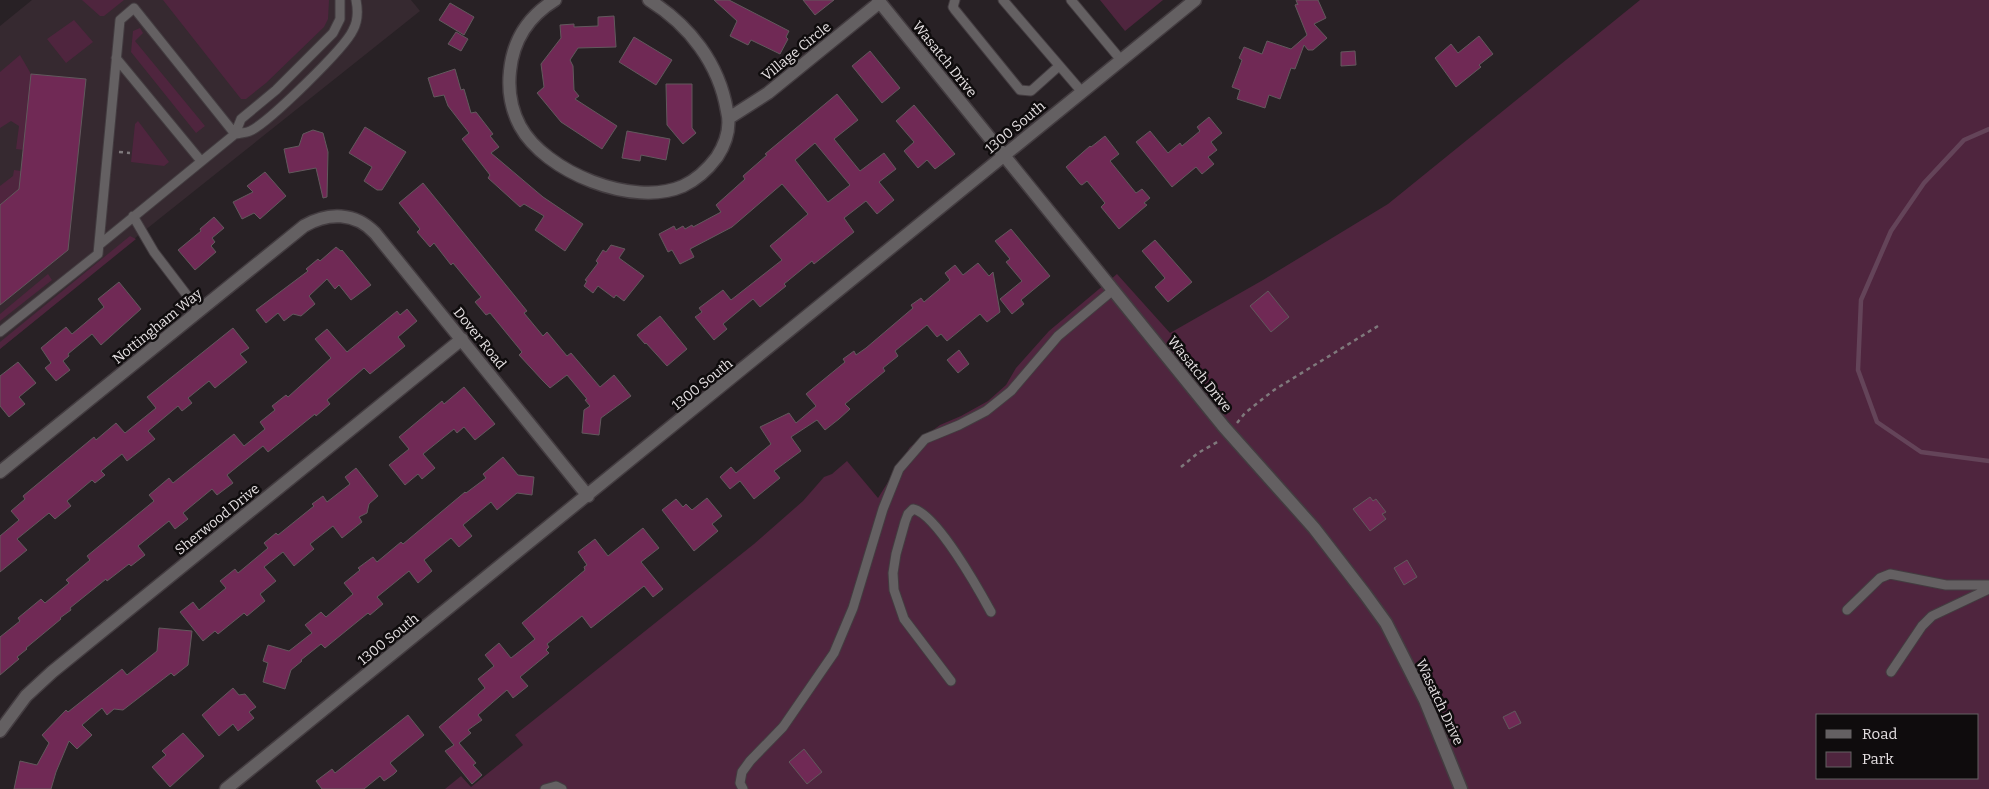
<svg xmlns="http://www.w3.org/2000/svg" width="1989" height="789" font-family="Bitter,serif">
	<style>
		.built { fill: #362930 }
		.green { fill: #4f253e; fill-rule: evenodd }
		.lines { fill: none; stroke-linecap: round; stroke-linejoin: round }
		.stream { stroke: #644459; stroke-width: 4.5 }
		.building { fill: #702955; stroke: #62595d; fill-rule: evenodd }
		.lane-casing { stroke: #433c40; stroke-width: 11 }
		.street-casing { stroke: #433c40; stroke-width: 15 }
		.path { stroke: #7f797c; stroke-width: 2.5; stroke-dasharray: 4 4; stroke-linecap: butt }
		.lane { stroke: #646062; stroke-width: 9 }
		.street { stroke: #646062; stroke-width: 12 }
		.labels { text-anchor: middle; stroke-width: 5; stroke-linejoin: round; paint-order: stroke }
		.street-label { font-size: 14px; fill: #e6e1e3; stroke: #0f0c0d }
	</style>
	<rect width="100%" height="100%" fill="#282125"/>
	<path class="built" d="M 32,0 L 411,0 L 420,11 L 139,235 L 0,349 L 0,26 Z"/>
	<path class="green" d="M 82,0 L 124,0 L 104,16 L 100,16 Z
		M 163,0 L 329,0 L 328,19 L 324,27 L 266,83 L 246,99 L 241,99 Z
		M 1100,0 L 1163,0 L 1125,31 Z
		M 1640,0 L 1989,0 L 1989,789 L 445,789 L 461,776 L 471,787 L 523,745 L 515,735 L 754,544 L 803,501 L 824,477 L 832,474 L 847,461 L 878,498 L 910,447 L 940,425 L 961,416 L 988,401 L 1006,385 L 1016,368 L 1049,331 L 1117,274 L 1170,333 L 1263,280 L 1388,204 ZM 1818,715 L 1978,715 L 1978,778 L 1818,778 Z
		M 74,20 L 93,42 L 66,63 L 47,39 Z
		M 140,28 L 143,33 L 135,41 L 205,126 L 196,133 L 131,52 L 133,31 Z
		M 20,55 L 31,74 L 24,150 L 16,149 L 19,126 L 11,121 L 0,128 L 0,72 Z
		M 138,121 L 169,162 L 164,166 L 131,162 L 135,124 Z
		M 14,170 L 21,171 L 19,189 L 0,205 L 0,186 L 13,176 Z
		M 130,236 L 136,239 L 0,349 L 0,342 Z
		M 48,274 L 52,280 L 0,321 L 0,314 Z"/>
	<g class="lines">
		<path class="stream" d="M 1989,129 L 1964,140 L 1924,183 L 1891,231 L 1861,300 L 1858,370 L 1877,422 L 1921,452 L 1989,461"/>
	</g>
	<path class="building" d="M 714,0 L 729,0 L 789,31 L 786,37 L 788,39 L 780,54 L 751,40 L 748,45 L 730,36 L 737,21 Z
		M 803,0 L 834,0 L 815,15 Z
		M 1296,0 L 1318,0 L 1326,18 L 1314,24 L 1327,38 L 1313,50 L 1308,50 L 1304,45 L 1295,69 L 1291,68 L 1280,99 L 1269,95 L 1265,108 L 1237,99 L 1240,90 L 1232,87 L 1242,60 L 1239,58 L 1244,47 L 1262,54 L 1267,41 L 1291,49 L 1307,35 L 1295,5 L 1297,4 L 1298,5 Z
		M 450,3 L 474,17 L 464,35 L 439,20 Z
		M 614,16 L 616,47 L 578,48 L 570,60 L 573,66 L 574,90 L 579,96 L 575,99 L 617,126 L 602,149 L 561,122 L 537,93 L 544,87 L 541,64 L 561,38 L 560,25 L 574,24 L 574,27 L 598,26 L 598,17 Z
		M 456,32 L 468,39 L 461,51 L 448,44 Z
		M 1479,36 L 1493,54 L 1479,65 L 1481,67 L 1456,87 L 1435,58 L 1451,44 L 1458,53 Z
		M 634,37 L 672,60 L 656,85 L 619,62 Z
		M 870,51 L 900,88 L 882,103 L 852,66 Z
		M 1355,51 L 1356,65 L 1341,66 L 1341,52 Z
		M 455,69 L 461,90 L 464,89 L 471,113 L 476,112 L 493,134 L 490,136 L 499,147 L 491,153 L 543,197 L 583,224 L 565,251 L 535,230 L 544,216 L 524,204 L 520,207 L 488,178 L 490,175 L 462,139 L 469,133 L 448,106 L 444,95 L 434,97 L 428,78 Z
		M 31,74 L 86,79 L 68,250 L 0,305 L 0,205 L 19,189 Z
		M 666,84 L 692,84 L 692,128 L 696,133 L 683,144 L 667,125 Z
		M 837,94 L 858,120 L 834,139 L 860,171 L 884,153 L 896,169 L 879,182 L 894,200 L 877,214 L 866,201 L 844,218 L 854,232 L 814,264 L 812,261 L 784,284 L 786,286 L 760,307 L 753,299 L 723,324 L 727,329 L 714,340 L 695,317 L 702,312 L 699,308 L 723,290 L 731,300 L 782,260 L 770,246 L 808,214 L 782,184 L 732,227 L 690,249 L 694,257 L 680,264 L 672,250 L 668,252 L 659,234 L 674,226 L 676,230 L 683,226 L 685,229 L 692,225 L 693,227 L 721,212 L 716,205 L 745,179 L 743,176 L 767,155 L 765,154 ZM 815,143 L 850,185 L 828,202 L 795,160 Z
		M 914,105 L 955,154 L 935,169 L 927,160 L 918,168 L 904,151 L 914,142 L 896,121 Z
		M 1209,117 L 1222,133 L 1211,142 L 1217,150 L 1208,157 L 1214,164 L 1202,174 L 1196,167 L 1172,187 L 1136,142 L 1150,131 L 1168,153 L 1180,143 L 1182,146 L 1200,131 L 1197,127 Z
		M 365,127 L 406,152 L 382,190 L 377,190 L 364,181 L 372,167 L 349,153 Z
		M 313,130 L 323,133 L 328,152 L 327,197 L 323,198 L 316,168 L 289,173 L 284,149 L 299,146 L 303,134 Z
		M 627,131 L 670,139 L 666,160 L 641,155 L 640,161 L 622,158 Z
		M 1105,136 L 1119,154 L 1110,161 L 1136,193 L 1142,189 L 1150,198 L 1144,203 L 1147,205 L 1119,229 L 1101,207 L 1105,203 L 1087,181 L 1082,185 L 1080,184 L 1066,167 L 1090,146 L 1091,147 Z
		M 265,172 L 286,196 L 260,219 L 254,213 L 242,219 L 233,202 L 253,192 L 247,186 Z
		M 423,183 L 527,311 L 524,313 L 543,336 L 547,332 L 567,356 L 571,353 L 600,387 L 614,375 L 631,396 L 601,418 L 599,435 L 582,433 L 584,410 L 590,406 L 585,400 L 587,399 L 567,375 L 550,388 L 543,381 L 519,355 L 522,352 L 490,313 L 486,315 L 475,302 L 481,297 L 453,263 L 451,265 L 434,243 L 430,247 L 417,232 L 420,229 L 399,203 Z
		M 214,217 L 224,228 L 212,238 L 215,242 L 211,246 L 216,252 L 195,270 L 178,250 L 201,231 L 200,229 Z
		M 1011,229 L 1050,276 L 1021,300 L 1024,304 L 1012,314 L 1000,299 L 1022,281 L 1006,262 L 1010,259 L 995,241 Z
		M 1155,240 L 1192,282 L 1168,302 L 1155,287 L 1165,278 L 1142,251 Z
		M 611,245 L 625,249 L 619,258 L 644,276 L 624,301 L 616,295 L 614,298 L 598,286 L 593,293 L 584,286 L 587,281 L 585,280 L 598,263 L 596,261 L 603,250 L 606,252 Z
		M 336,247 L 341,251 L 342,250 L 371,285 L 351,300 L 339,285 L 335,289 L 327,279 L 309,296 L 315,304 L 301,316 L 293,314 L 284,321 L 278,313 L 266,323 L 256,310 L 308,271 L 306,269 L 318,259 L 320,261 Z
		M 978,263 L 989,276 L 993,272 L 1000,312 L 987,322 L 980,314 L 947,341 L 941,334 L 937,337 L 927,325 L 895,351 L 898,356 L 883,368 L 885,371 L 845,404 L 850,409 L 839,419 L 825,430 L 817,420 L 791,437 L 801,451 L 774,471 L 780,478 L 754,499 L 740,481 L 730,489 L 720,477 L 731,467 L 736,473 L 771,444 L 760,427 L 789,413 L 796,423 L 816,406 L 806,394 L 845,362 L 843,359 L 854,351 L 856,355 L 866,348 L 913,308 L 911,305 L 921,298 L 924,302 L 950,280 L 945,273 L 955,265 L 963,275 Z
		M 119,282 L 141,309 L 101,345 L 92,334 L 68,354 L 69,356 L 63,361 L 70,370 L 56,381 L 45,368 L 51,363 L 41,348 L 66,327 L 72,334 L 104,307 L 98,299 Z
		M 1268,291 L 1289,317 L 1271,332 L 1250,306 Z
		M 407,309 L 417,321 L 398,337 L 405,346 L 370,374 L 364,368 L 327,400 L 330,404 L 316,416 L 315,414 L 268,452 L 263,446 L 227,475 L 233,483 L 217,495 L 212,489 L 183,513 L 188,519 L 175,529 L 169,521 L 138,546 L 145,555 L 131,566 L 129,564 L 107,581 L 106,579 L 70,608 L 71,610 L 60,618 L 61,619 L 26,648 L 27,649 L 17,657 L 19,659 L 0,675 L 0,637 L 20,621 L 18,618 L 41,599 L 45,603 L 69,583 L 66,580 L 90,560 L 87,556 L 154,501 L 149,495 L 169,478 L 173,483 L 234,434 L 244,446 L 265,429 L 260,422 L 275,410 L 272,406 L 286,395 L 288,397 L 331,358 L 315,339 L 327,329 L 347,352 L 397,311 L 400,315 Z
		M 660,316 L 687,349 L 667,366 L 646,343 L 645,344 L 637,335 Z
		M 233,328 L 249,348 L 240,354 L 247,362 L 215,388 L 209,381 L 188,398 L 192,403 L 182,411 L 178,406 L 148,431 L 155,439 L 127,461 L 122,454 L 101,471 L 105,475 L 95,483 L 92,480 L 67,501 L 71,506 L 55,519 L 49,513 L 17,539 L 27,550 L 0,572 L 0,536 L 19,520 L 11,511 L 25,499 L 23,496 L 94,437 L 96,440 L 116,423 L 125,433 L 156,408 L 147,397 Z
		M 959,350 L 969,364 L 958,373 L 947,360 Z
		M 18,362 L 36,383 L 19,397 L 25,404 L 9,417 L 0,406 L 0,376 Z
		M 464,387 L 495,424 L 475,440 L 464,427 L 457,433 L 454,429 L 423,454 L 435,468 L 422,479 L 418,474 L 405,485 L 389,465 L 409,449 L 399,437 L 442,401 L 444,404 Z
		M 503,457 L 518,475 L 534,477 L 532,495 L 517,493 L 497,510 L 491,502 L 463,525 L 472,536 L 459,547 L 451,538 L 424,560 L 432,571 L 418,583 L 409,571 L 377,597 L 383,604 L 370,615 L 368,613 L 325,648 L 321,644 L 301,660 L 302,661 L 291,670 L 285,689 L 263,682 L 268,663 L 263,661 L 268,645 L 289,651 L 312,633 L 305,625 L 321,612 L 326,617 L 353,594 L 344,583 L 360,570 L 358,568 L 373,557 L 377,562 L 401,542 L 403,544 L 465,492 L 466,493 L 486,478 L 483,474 Z
		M 356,468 L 378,496 L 369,504 L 367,513 L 359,517 L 362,522 L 342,538 L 333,526 L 310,544 L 314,549 L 294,566 L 283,552 L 264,567 L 276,581 L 260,594 L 265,601 L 247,616 L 244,613 L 218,634 L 215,631 L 203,641 L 180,612 L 193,602 L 199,610 L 226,588 L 220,581 L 235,569 L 238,573 L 268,548 L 264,543 L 276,533 L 278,535 L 314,506 L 312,504 L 323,496 L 327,502 L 350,484 L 345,477 Z
		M 1370,497 L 1373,501 L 1376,499 L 1386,512 L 1382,514 L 1386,519 L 1370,531 L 1353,509 Z
		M 707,498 L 722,516 L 712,524 L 718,531 L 694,551 L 662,510 L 676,499 L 683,507 L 686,504 L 692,510 Z
		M 643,528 L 659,548 L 641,562 L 663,589 L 653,597 L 644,586 L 591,628 L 582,616 L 547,644 L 549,647 L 546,650 L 549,653 L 520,677 L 528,686 L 513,698 L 507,690 L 478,715 L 482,720 L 468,730 L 471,733 L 459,743 L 476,763 L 473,765 L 482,775 L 472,784 L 445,751 L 454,745 L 439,727 L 485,688 L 478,679 L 494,666 L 485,655 L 499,643 L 511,658 L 535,639 L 522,623 L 585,570 L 584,567 L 587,565 L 578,552 L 595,539 L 608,556 Z
		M 1407,560 L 1417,577 L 1404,585 L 1394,568 Z
		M 159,628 L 192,631 L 188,665 L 174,676 L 171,673 L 123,710 L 114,709 L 107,715 L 102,708 L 82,725 L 92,735 L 77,749 L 69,741 L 56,772 L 51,789 L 14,789 L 20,761 L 37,765 L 49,743 L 42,735 L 66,710 L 68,712 L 122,669 L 127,675 L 157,651 Z
		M 233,688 L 239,695 L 245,694 L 256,707 L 249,712 L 254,718 L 238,731 L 233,724 L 219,736 L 202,715 Z
		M 1515,711 L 1521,723 L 1509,729 L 1503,717 Z
		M 408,715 L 424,735 L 390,763 L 397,771 L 394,774 L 384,781 L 380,776 L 364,789 L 322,789 L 316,781 L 332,769 L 335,773 Z
		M 183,733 L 204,756 L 170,787 L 152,767 L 166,755 L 162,751 Z
		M 804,749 L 822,772 L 807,784 L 789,762 Z"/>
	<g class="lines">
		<defs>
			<path id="lane" d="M 955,0 L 953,7 L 955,10 L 1020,90 L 1031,91 L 1059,66
				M 1003,0 L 1082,92
				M 1071,0 L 1121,60
				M 116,58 L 201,161
				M 235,134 L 241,119 L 276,90 L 333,33 L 340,19 L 340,0
				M 133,216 L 154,252 L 199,311
				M 99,245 L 235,134 C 240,133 246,133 250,131 C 268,123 345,48 353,30 C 358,21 358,10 356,0
				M 0,332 L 98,254 L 120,20 L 134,8 L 235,134
				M 1847,610 L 1880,578 L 1890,574 L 1946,585 L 1989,585
				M 1891,672 L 1922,626 L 1932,616 L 1989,589
				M 951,681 L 904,619 L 894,590 L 893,573 L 896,554 L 905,522 L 908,514 L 913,509 C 936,513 979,590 991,612
				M 545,789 L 556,786 L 562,789
				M 743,789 L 740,783 L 742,772 L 750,761 L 783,727 L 834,653 L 853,608 L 883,509 L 899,469 L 925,439 L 959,425 L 986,411 L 1011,391 L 1058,336 L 1113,290"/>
			<path id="street" d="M 555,0 C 529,16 513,40 510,71 C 508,89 511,109 520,126 C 545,172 633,208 683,186 C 696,180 708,169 717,157 C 726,143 731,127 727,111 C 719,63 689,25 649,0
				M 878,0 L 1224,427 L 1314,528 L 1365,594 L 1386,623 L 1425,700 L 1461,789
				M 729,118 L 768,93 L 880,2
				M 0,472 L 304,226 C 328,212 355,212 375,233 L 588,496
				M 0,731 L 26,696 L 52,672 L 462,339
				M 226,789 L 1195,0"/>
		</defs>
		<use href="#lane" class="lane-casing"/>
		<use href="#street" class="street-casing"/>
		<path class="path" d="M 119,152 L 130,153
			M 1237,423 L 1245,413 L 1274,390 L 1378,326
			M 1181,467 L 1198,453 L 1219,441"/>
		<use href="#lane" class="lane"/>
		<use href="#street" class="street"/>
	</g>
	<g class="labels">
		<g class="street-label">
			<text transform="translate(796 51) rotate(-39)" y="5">Village Circle</text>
			<text transform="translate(945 59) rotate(51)" y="5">Wasatch Drive</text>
			<text transform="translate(1015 127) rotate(-40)" y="5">1300 South</text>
			<text transform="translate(157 326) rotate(-39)" y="5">Nottingham Way</text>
			<text transform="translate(480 338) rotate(51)" y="5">Dover Road</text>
			<text transform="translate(1200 374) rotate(51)" y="5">Wasatch Drive</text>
			<text transform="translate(702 384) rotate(-39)" y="5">1300 South</text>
			<text transform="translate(217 519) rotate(-39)" y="5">Sherwood Drive</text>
			<text transform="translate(388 639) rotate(-39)" y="5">1300 South</text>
			<text transform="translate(1440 702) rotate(65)" y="5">Wasatch Drive</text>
		</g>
	</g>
	<rect x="1816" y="714" width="162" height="65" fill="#0f0c0d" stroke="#656163"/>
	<rect x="1826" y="730" width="25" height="8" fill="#646062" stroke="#656163"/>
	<text x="1862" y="739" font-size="15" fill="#e6e1e3">Road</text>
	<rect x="1826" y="752" width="25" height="15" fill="#4f253e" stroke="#656163"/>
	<text x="1862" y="764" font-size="15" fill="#e6e1e3">Park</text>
</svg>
